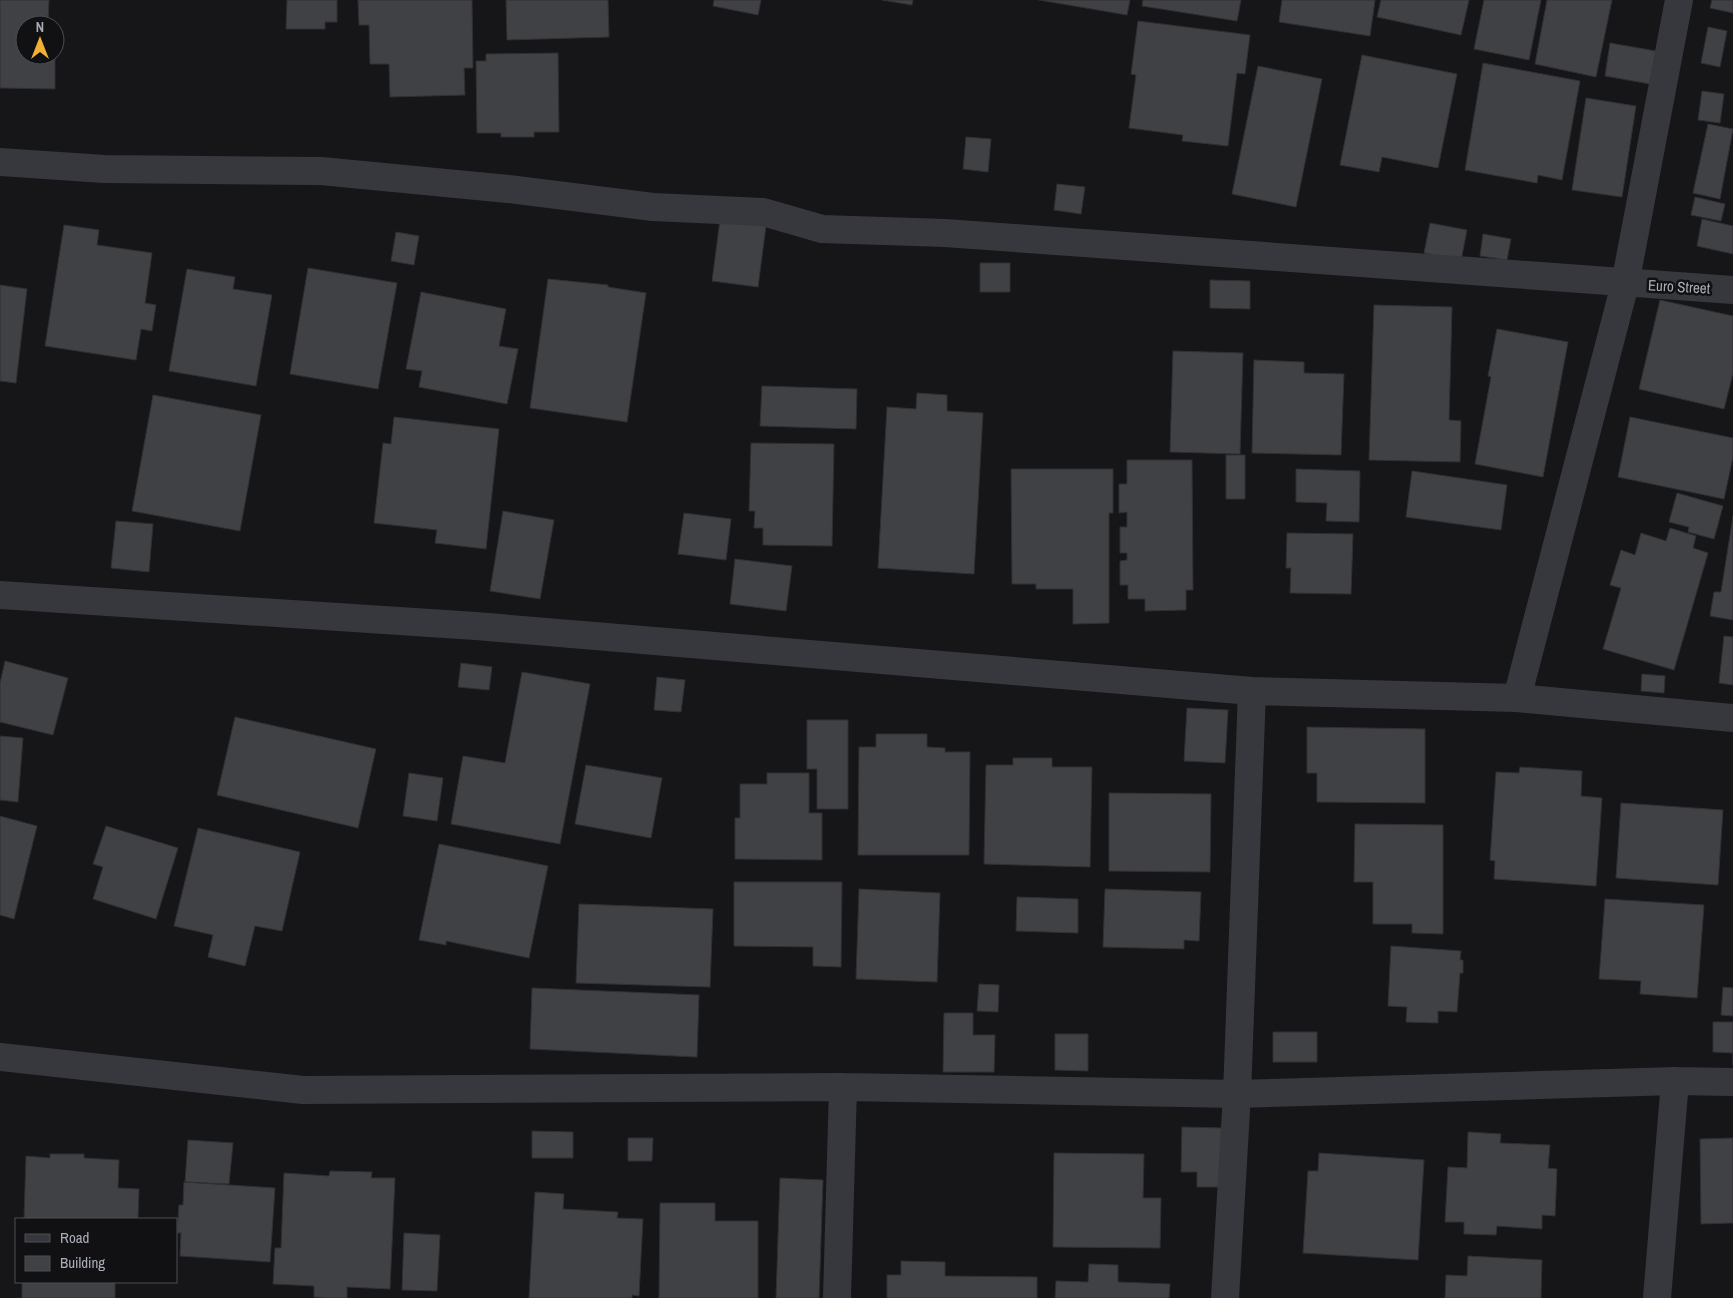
<svg xmlns="http://www.w3.org/2000/svg" width="1733" height="1298" font-family="'Archivo Narrow',sans-serif">
	<style>
		.building { fill: #404145; stroke: #303034 }
		.lines { fill: none; stroke-linecap: round; stroke-linejoin: round }
		.street { stroke: #37383d; stroke-width: 28 }
		.labels { text-anchor: middle; stroke-width: 5; stroke-linejoin: round; paint-order: stroke }
		.street-label { font-size: 15px; fill: #a8adb8; stroke: #111113 }
	</style>
	<rect width="100%" height="100%" fill="#161618"/>
	<path class="building" d="M 0,0 L 49,0 L 48,25 L 25,25 L 25,55 L 55,55 L 55,35 L 55,89 L 0,88 Z
		M 287,0 L 337,0 L 337,22 L 325,22 L 325,29 L 286,29 Z
		M 358,0 L 472,0 L 473,68 L 464,68 L 465,95 L 390,97 L 389,64 L 370,64 L 369,25 L 359,25 Z
		M 506,0 L 608,0 L 609,37 L 507,40 Z
		M 714,0 L 761,0 L 758,15 L 713,6 Z
		M 882,0 L 913,0 L 912,5 Z
		M 1039,0 L 1130,0 L 1127,15 Z
		M 1143,0 L 1241,0 L 1237,21 L 1142,6 Z
		M 1282,0 L 1375,0 L 1370,36 L 1279,22 Z
		M 1381,0 L 1469,0 L 1461,35 L 1377,17 Z
		M 1484,0 L 1541,0 L 1529,60 L 1474,49 Z
		M 1547,0 L 1612,0 L 1596,77 L 1535,64 Z
		M 1712,0 L 1733,0 L 1733,13 L 1710,8 Z
		M 1138,21 L 1250,35 L 1245,74 L 1237,73 L 1228,146 L 1182,141 L 1183,135 L 1129,128 L 1136,75 L 1131,74 Z
		M 1708,27 L 1727,31 L 1720,67 L 1701,63 Z
		M 1610,43 L 1656,51 L 1650,84 L 1605,76 Z
		M 558,53 L 559,132 L 534,132 L 534,137 L 501,137 L 501,133 L 477,133 L 476,61 L 486,61 L 486,54 Z
		M 1362,55 L 1457,74 L 1438,168 L 1382,157 L 1379,172 L 1340,165 Z
		M 1483,63 L 1580,81 L 1562,180 L 1538,175 L 1537,183 L 1465,170 Z
		M 1258,66 L 1322,79 L 1296,207 L 1232,194 Z
		M 1702,91 L 1724,94 L 1720,123 L 1698,120 Z
		M 1586,98 L 1636,106 L 1622,197 L 1572,190 Z
		M 1708,124 L 1733,129 L 1720,199 L 1693,193 Z
		M 966,137 L 991,139 L 988,172 L 963,169 Z
		M 1057,184 L 1085,187 L 1081,214 L 1054,210 Z
		M 1695,197 L 1725,204 L 1721,221 L 1691,215 Z
		M 1702,219 L 1733,226 L 1733,254 L 1697,246 Z
		M 720,220 L 766,226 L 758,287 L 712,281 Z
		M 1430,223 L 1467,230 L 1461,261 L 1424,253 Z
		M 64,225 L 99,230 L 97,245 L 152,253 L 145,303 L 156,305 L 152,331 L 141,329 L 136,360 L 45,346 Z
		M 396,232 L 419,236 L 414,265 L 391,261 Z
		M 1483,234 L 1511,239 L 1507,260 L 1480,256 Z
		M 980,263 L 1010,263 L 1010,292 L 980,292 Z
		M 308,268 L 397,283 L 378,389 L 290,374 Z
		M 187,269 L 235,277 L 233,289 L 272,295 L 256,386 L 169,371 Z
		M 548,279 L 608,285 L 608,287 L 646,293 L 627,422 L 530,408 Z
		M 1210,280 L 1250,281 L 1250,309 L 1210,308 Z
		M 0,285 L 27,289 L 16,383 L 0,381 Z
		M 421,292 L 506,309 L 499,346 L 518,349 L 507,404 L 419,387 L 422,371 L 406,369 Z
		M 1660,300 L 1733,316 L 1733,373 L 1724,409 L 1639,389 Z
		M 1374,305 L 1452,307 L 1449,420 L 1461,421 L 1460,462 L 1369,460 Z
		M 1497,329 L 1568,342 L 1543,477 L 1475,464 L 1491,377 L 1488,376 Z
		M 1173,351 L 1243,353 L 1240,454 L 1170,452 Z
		M 1254,360 L 1304,362 L 1304,373 L 1344,374 L 1341,455 L 1252,453 Z
		M 762,386 L 857,389 L 856,429 L 760,426 Z
		M 917,393 L 947,395 L 947,411 L 983,413 L 974,574 L 878,568 L 887,407 L 916,409 Z
		M 153,395 L 261,415 L 240,531 L 132,511 Z
		M 394,417 L 499,429 L 486,549 L 435,543 L 437,530 L 374,523 L 383,443 L 391,444 Z
		M 1630,417 L 1733,438 L 1733,457 L 1724,499 L 1618,477 Z
		M 751,443 L 834,444 L 832,546 L 763,545 L 763,528 L 754,528 L 755,511 L 749,511 Z
		M 1226,455 L 1245,455 L 1245,499 L 1226,499 Z
		M 1127,460 L 1192,460 L 1193,590 L 1186,590 L 1186,610 L 1145,611 L 1145,599 L 1128,599 L 1128,585 L 1120,585 L 1120,561 L 1127,560 L 1127,553 L 1120,553 L 1120,527 L 1127,527 L 1127,512 L 1119,513 L 1119,484 L 1127,484 Z
		M 1011,469 L 1113,469 L 1113,513 L 1109,513 L 1109,623 L 1073,624 L 1073,589 L 1036,589 L 1036,584 L 1012,584 Z
		M 1296,469 L 1360,471 L 1359,522 L 1326,521 L 1327,503 L 1296,502 Z
		M 1412,471 L 1507,485 L 1501,530 L 1406,517 Z
		M 1677,493 L 1723,506 L 1714,539 L 1688,532 L 1689,527 L 1669,522 Z
		M 503,511 L 554,520 L 540,599 L 490,591 Z
		M 684,513 L 731,519 L 726,560 L 678,554 Z
		M 1733,516 L 1733,620 L 1710,616 L 1714,592 L 1721,592 Z
		M 116,521 L 153,524 L 149,572 L 111,568 Z
		M 1670,528 L 1696,536 L 1693,548 L 1708,553 L 1674,670 L 1603,649 L 1621,588 L 1610,585 L 1621,550 L 1635,555 L 1641,533 L 1666,541 Z
		M 1287,533 L 1353,534 L 1351,594 L 1290,593 L 1291,568 L 1286,568 Z
		M 735,559 L 792,566 L 786,611 L 730,604 Z
		M 1724,636 L 1733,637 L 1733,685 L 1719,683 Z
		M 5,661 L 68,678 L 53,735 L 0,722 L 0,683 Z
		M 461,663 L 492,667 L 489,690 L 458,687 Z
		M 522,672 L 590,684 L 560,844 L 451,824 L 463,756 L 505,763 Z
		M 1642,674 L 1665,676 L 1664,693 L 1641,691 Z
		M 657,677 L 685,680 L 681,712 L 654,710 Z
		M 1187,708 L 1228,710 L 1225,763 L 1184,761 Z
		M 235,717 L 376,749 L 358,828 L 217,795 Z
		M 807,720 L 848,720 L 848,809 L 817,809 L 817,769 L 807,769 Z
		M 1307,727 L 1425,729 L 1425,803 L 1317,802 L 1317,773 L 1307,773 Z
		M 876,734 L 927,734 L 927,747 L 945,748 L 945,752 L 970,752 L 969,855 L 858,855 L 859,747 L 876,747 Z
		M 0,736 L 23,738 L 18,802 L 0,800 Z
		M 1013,758 L 1052,758 L 1052,767 L 1092,767 L 1090,867 L 984,864 L 986,765 L 1013,765 Z
		M 586,765 L 662,778 L 651,838 L 575,824 Z
		M 1520,767 L 1582,771 L 1581,796 L 1602,798 L 1596,886 L 1494,879 L 1495,861 L 1490,860 L 1496,772 L 1519,773 Z
		M 409,773 L 443,778 L 437,821 L 403,816 Z
		M 767,773 L 809,773 L 809,813 L 822,813 L 822,860 L 735,859 L 735,818 L 740,818 L 740,784 L 767,784 Z
		M 1109,793 L 1211,794 L 1210,872 L 1109,871 Z
		M 1621,803 L 1723,810 L 1718,885 L 1616,878 Z
		M 0,816 L 37,826 L 14,919 L 0,915 Z
		M 1355,824 L 1443,825 L 1443,934 L 1412,933 L 1412,924 L 1373,924 L 1373,882 L 1354,882 Z
		M 106,826 L 178,848 L 156,919 L 93,899 L 103,867 L 93,864 Z
		M 198,828 L 300,852 L 282,931 L 255,926 L 245,966 L 208,957 L 213,935 L 174,926 Z
		M 439,844 L 548,866 L 529,958 L 446,941 L 446,945 L 419,940 Z
		M 734,882 L 842,882 L 841,967 L 813,966 L 813,947 L 734,946 Z
		M 859,889 L 940,893 L 937,982 L 856,979 Z
		M 1105,889 L 1201,892 L 1199,941 L 1184,940 L 1184,949 L 1103,947 Z
		M 1017,897 L 1078,899 L 1078,933 L 1016,931 Z
		M 1605,899 L 1704,905 L 1697,998 L 1640,994 L 1641,981 L 1599,979 Z
		M 579,904 L 713,909 L 710,987 L 576,983 Z
		M 1391,946 L 1461,951 L 1460,960 L 1463,960 L 1463,973 L 1460,973 L 1457,1012 L 1438,1011 L 1438,1023 L 1406,1022 L 1407,1007 L 1388,1006 Z
		M 979,984 L 999,985 L 998,1012 L 977,1011 Z
		M 1723,987 L 1733,988 L 1733,1016 L 1721,1015 Z
		M 532,988 L 699,995 L 697,1057 L 530,1049 Z
		M 944,1013 L 973,1013 L 973,1035 L 995,1035 L 994,1072 L 943,1072 Z
		M 1713,1022 L 1733,1022 L 1733,1065 L 1733,1053 L 1713,1052 Z
		M 1273,1032 L 1317,1032 L 1317,1062 L 1273,1062 Z
		M 1055,1034 L 1088,1034 L 1088,1071 L 1055,1070 Z
		M 1182,1127 L 1224,1128 L 1222,1187 L 1197,1187 L 1197,1172 L 1181,1172 Z
		M 532,1131 L 573,1132 L 573,1158 L 532,1158 Z
		M 1468,1132 L 1501,1134 L 1500,1143 L 1550,1145 L 1548,1168 L 1557,1169 L 1555,1216 L 1542,1215 L 1542,1229 L 1497,1226 L 1496,1235 L 1464,1234 L 1464,1222 L 1445,1222 L 1448,1167 L 1467,1168 Z
		M 628,1138 L 653,1138 L 652,1161 L 628,1161 Z
		M 1733,1138 L 1733,1223 L 1701,1224 L 1700,1139 Z
		M 188,1140 L 233,1143 L 229,1184 L 185,1182 Z
		M 1054,1153 L 1144,1154 L 1143,1198 L 1161,1198 L 1160,1248 L 1053,1247 Z
		M 1319,1153 L 1424,1160 L 1418,1260 L 1303,1253 L 1308,1171 L 1318,1171 Z
		M 50,1154 L 84,1154 L 84,1158 L 119,1160 L 118,1188 L 139,1189 L 138,1219 L 24,1219 L 26,1156 L 50,1158 Z
		M 330,1171 L 372,1172 L 371,1178 L 395,1178 L 390,1289 L 347,1287 L 347,1298 L 327,1298 L 314,1297 L 314,1286 L 273,1284 L 275,1248 L 281,1248 L 284,1173 L 329,1176 Z
		M 780,1178 L 823,1180 L 819,1298 L 776,1298 Z
		M 184,1182 L 275,1188 L 270,1262 L 180,1256 L 181,1233 L 177,1233 L 179,1205 L 183,1205 Z
		M 535,1192 L 564,1194 L 563,1209 L 618,1212 L 617,1218 L 643,1219 L 639,1296 L 632,1295 L 632,1298 L 529,1298 Z
		M 660,1203 L 715,1203 L 715,1221 L 758,1221 L 758,1298 L 659,1298 Z
		M 404,1233 L 440,1235 L 437,1291 L 402,1290 Z
		M 1468,1256 L 1542,1260 L 1541,1298 L 1445,1298 L 1446,1275 L 1467,1276 Z
		M 901,1261 L 945,1262 L 945,1276 L 1037,1277 L 1037,1298 L 887,1298 L 887,1275 L 901,1275 Z
		M 1089,1264 L 1118,1265 L 1118,1282 L 1170,1284 L 1169,1298 L 1055,1298 L 1056,1281 L 1088,1282 Z
		M 22,1282 L 115,1282 L 115,1298 L 22,1298 Z"/>
	<g class="lines">
		<path class="street" d="M 0,162 L 104,169 L 321,171 L 508,189 L 653,207 L 763,212 L 822,229 L 945,233 L 1733,290
			M 0,595 L 476,626 L 1252,691 L 1517,698 L 1733,718
			M 1517,698 L 1625,284 L 1679,0
			M 0,1057 L 303,1090 L 843,1087 L 1237,1094 L 1675,1081 L 1733,1082
			M 837,1298 L 843,1087
			M 1225,1298 L 1237,1094 L 1252,691
			M 1657,1298 L 1675,1081"/>
	</g>
	<g class="labels">
		<g class="street-label">
			<text transform="translate(1679 287) rotate(3)" y="5">Euro Street</text>
		</g>
	</g>
	<rect x="15" y="1218" width="162" height="65" fill="#111113" stroke="#4d4f55"/>
	<rect x="25" y="1234" width="25" height="8" fill="#37383d" stroke="#4d4f55"/>
	<text x="60" y="1243" font-size="15" fill="#a8adb8">Road</text>
	<rect x="25" y="1256" width="25" height="15" fill="#404145" stroke="#4d4f55"/>
	<text x="60" y="1268" font-size="15" fill="#a8adb8">Building</text>
	<g transform="translate(40 40)"><circle r="24" fill="#111113" stroke="#4d4f55"/>
	<path d="M0-4L9 19L0 12L-9 19Z" fill="#f2b134"/>
	<text y="-8" font-size="14" font-weight="bold" text-anchor="middle" fill="#a8adb8">N</text>
	</g>
</svg>
